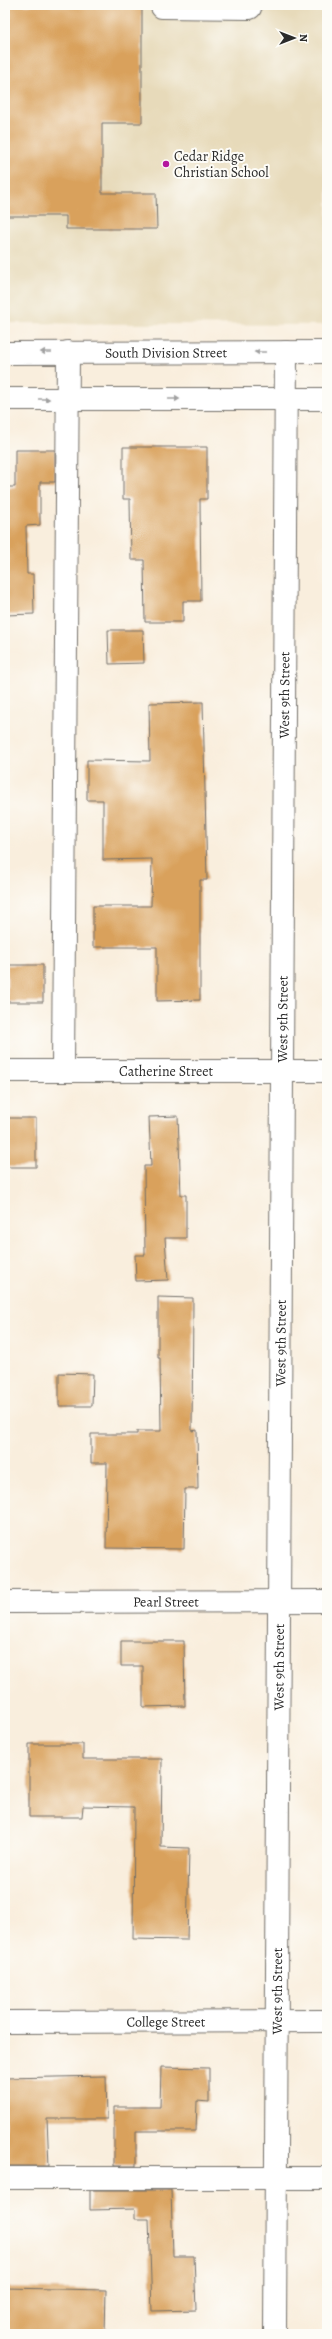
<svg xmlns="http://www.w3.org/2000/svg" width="332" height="2339" font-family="Alegreya,serif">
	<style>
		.built { fill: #e7daba }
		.building { fill: #d9a15c }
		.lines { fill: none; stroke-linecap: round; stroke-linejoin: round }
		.minor-casing { stroke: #736f69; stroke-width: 24 }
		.minor { stroke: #fff; stroke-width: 22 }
		.oneway { fill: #a0a0a0 }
		.poi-dot { fill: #b5179e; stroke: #fdfcf7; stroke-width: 1.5 }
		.labels { text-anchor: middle; stroke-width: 4; stroke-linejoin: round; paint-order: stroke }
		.poi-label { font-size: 14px; fill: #2b2b2b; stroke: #fdfcf7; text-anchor: start }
		.street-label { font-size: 14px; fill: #2b2b2b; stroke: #fdfcf7 }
	</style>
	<rect width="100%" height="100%" fill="#fdfcf7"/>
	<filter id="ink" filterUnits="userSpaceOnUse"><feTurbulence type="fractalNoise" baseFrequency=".025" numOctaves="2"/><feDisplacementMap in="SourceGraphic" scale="8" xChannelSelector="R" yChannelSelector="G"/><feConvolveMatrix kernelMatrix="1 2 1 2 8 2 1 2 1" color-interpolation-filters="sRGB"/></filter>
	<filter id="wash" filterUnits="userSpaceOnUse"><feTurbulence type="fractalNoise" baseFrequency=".012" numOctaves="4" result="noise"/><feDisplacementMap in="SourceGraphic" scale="16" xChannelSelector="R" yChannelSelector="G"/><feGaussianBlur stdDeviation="0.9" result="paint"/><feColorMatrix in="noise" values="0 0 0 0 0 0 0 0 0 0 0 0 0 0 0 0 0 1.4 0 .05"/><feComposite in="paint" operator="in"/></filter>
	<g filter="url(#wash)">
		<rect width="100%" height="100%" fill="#f9eedd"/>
		<path class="built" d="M 5,5 L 327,5 L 327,325 L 5,323 Z"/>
		<g id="blocks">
			<path class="building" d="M 5,5 L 142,5 L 142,123 L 102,123 L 102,193 L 156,193 L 157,229 L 66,229 L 66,216 L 5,216 Z
				M 123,447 L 207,447 L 207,499 L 200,499 L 201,601 L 183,601 L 183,622 L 145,622 L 144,560 L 131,560 L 130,499 L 123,499 Z
				M 15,450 L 55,450 L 55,482 L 40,482 L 40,525 L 26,526 L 27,574 L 33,574 L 34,614 L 5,615 L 5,487 L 15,487 Z
				M 108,630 L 143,630 L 144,663 L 109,664 Z
				M 203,702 L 207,880 L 200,880 L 200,1000 L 157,1001 L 157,947 L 93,947 L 93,906 L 151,906 L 152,859 L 103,860 L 103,800 L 87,800 L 87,760 L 150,761 L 149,703 Z
				M 7,965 L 43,965 L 43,1002 L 7,1002 Z
				M 178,1116 L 181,1195 L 186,1195 L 186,1238 L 165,1238 L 168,1280 L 136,1281 L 135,1255 L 145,1255 L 144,1166 L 151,1166 L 149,1117 Z
				M 5,1118 L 36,1118 L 36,1167 L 5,1167 Z
				M 158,1297 L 193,1298 L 192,1431 L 197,1430 L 198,1489 L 185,1489 L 184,1549 L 106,1548 L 107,1463 L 91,1463 L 91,1434 L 137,1434 L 137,1431 L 161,1431 L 160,1358 L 158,1358 Z
				M 59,1373 L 93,1374 L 92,1406 L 59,1406 Z
				M 121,1641 L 184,1641 L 185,1706 L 143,1707 L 143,1666 L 121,1666 Z
				M 29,1744 L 83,1744 L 83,1759 L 162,1759 L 161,1847 L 189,1848 L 187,1940 L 133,1939 L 134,1807 L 83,1806 L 82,1817 L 29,1817 Z
				M 161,2067 L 209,2068 L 209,2102 L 197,2101 L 196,2131 L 136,2131 L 136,2166 L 114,2166 L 114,2107 L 160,2107 Z
				M 106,2076 L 107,2119 L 47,2119 L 49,2166 L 5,2166 L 5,2078 Z
				M 90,2190 L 171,2190 L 173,2256 L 194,2256 L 196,2310 L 152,2311 L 149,2219 L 135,2219 L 135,2209 L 90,2210 Z
				M 5,2288 L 106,2290 L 105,2334 L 5,2334 Z"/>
		</g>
	</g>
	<g filter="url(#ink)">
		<use href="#blocks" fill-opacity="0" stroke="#736f69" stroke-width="1"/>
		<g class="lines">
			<defs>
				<g id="minor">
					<path d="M 162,5 L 162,7 L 250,8"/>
					<path id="s1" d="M 5,353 L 327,352"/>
					<path d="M 5,399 L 327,399"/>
					<path id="s2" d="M 5,1071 L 327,1071"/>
					<path d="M 63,1071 L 68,352"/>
					<path id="s3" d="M 5,1602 L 327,1601"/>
					<path id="s4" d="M 5,2022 L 327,2021"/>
					<path d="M 5,2178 L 327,2178"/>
					<path id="s5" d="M 275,2334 L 286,352"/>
				</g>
			</defs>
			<use href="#minor" class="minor-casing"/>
			<use href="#minor" class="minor"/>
		</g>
		<defs><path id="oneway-solid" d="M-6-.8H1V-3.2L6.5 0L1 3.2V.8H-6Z"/></defs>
		<g class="oneway">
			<use href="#oneway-solid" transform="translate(46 352) rotate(180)"/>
			<use href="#oneway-solid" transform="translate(260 352) rotate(180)"/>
			<use href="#oneway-solid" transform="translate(44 399)"/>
			<use href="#oneway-solid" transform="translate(174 399)"/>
		</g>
	</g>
	<circle class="poi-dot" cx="166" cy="164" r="4"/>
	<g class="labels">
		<g class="poi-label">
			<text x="174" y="161">Cedar Ridge<tspan x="174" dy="16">Christian School</tspan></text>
		</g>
		<g class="street-label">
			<text dy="5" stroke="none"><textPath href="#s1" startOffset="161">South Division Street</textPath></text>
			<text dy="5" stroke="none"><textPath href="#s5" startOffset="1639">West 9th Street</textPath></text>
			<text dy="5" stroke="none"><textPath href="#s5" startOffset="1315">West 9th Street</textPath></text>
			<text dy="5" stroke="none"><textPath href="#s2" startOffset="161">Catherine Street</textPath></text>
			<text dy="5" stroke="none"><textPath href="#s5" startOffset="991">West 9th Street</textPath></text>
			<text dy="5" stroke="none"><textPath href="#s3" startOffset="161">Pearl Street</textPath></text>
			<text dy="5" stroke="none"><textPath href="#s5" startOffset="667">West 9th Street</textPath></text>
			<text dy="5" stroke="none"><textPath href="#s5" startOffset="343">West 9th Street</textPath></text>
			<text dy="5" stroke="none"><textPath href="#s4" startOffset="161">College Street</textPath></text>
		</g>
	</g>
	<rect width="332" height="2339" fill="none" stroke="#fdfcf7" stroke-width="20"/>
	<g transform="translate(294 38) rotate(90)" stroke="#fdfcf7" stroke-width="3" paint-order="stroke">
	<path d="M0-3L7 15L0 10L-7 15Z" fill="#2b2b2b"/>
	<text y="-6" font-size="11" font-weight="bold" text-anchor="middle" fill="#2b2b2b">N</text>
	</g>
</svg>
